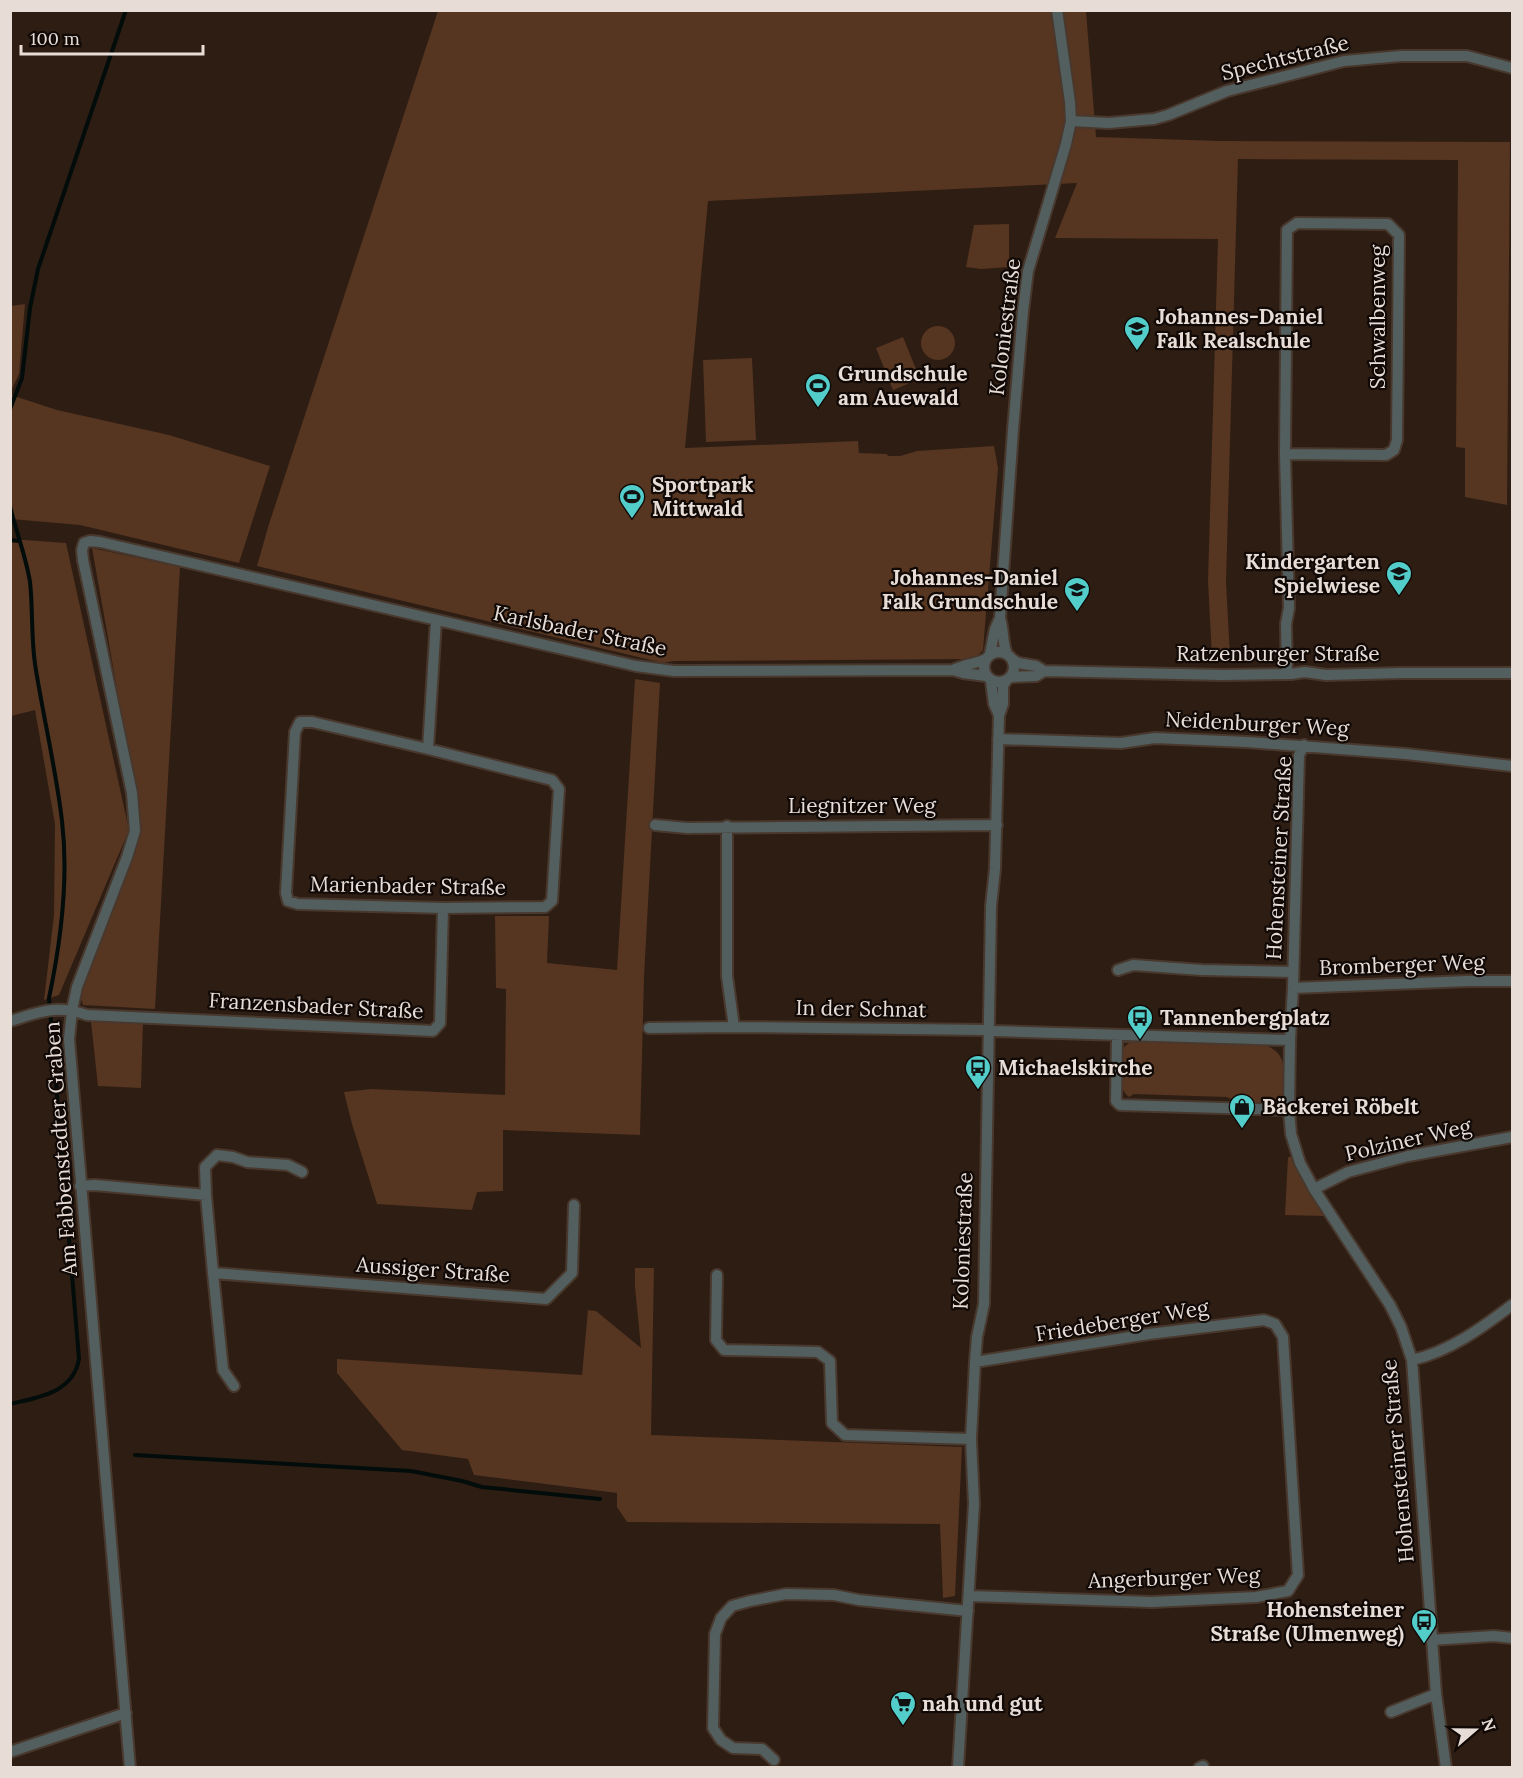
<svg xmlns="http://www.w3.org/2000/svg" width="1523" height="1778" font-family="Lora,serif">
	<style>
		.green { fill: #563521 }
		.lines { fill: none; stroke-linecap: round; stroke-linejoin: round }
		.stream { stroke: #020c0b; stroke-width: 4 }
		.street-casing { stroke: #48382e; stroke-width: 14 }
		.street { stroke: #535f5e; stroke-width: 10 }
		.labels { text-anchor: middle; stroke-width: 4.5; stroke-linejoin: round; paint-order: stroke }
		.street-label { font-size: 21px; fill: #e8ddd6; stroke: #100906 }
		.poi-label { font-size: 21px; font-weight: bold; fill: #e8ddd6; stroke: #100906; text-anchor: start }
	</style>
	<rect width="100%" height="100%" fill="#2e1d13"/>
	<path class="green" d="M 438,11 L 1086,11 L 1096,137 L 1220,141 L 1510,142 L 1507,505 L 1465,497 L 1465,448 L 1456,447 L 1458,160 L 1238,159 L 1226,582 L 1230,656 L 1212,657 L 1208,581 L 1218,239 L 1055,238 L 1077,183 L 708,201 L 685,448 L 858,441 L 859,453 L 887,454 L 888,456 L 900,456 L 917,451 L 994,446 L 998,468 L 983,650 L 974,659 L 673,661 L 663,663 L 257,566 L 269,524 Z
		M 1009,224 L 1009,267 L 981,269 L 966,267 L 974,225 Z
		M 25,304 L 19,374 L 11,391 L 11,306 Z
		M921 343a17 17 0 1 1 34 0a17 17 0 1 1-34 0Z
		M 903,337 L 920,379 L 893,390 L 876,348 Z
		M 752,358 L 756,440 L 706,442 L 703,360 Z
		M 11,395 L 57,410 L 169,435 L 270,466 L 239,563 L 80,525 L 11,519 Z
		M 11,539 L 66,543 L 129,830 L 59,995 L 44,1000 L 54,915 L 55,824 L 35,710 L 11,716 Z
		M 92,548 L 180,567 L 155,1009 L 83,1005 L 80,995 L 142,830 Z
		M 635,679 L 660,683 L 644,977 L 640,1135 L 503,1130 L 503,1191 L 477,1192 L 472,1210 L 377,1204 L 352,1124 L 344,1092 L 371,1089 L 505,1095 L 506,989 L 496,988 L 495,916 L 549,916 L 547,963 L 617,970 Z
		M 91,1022 L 143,1022 L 141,1088 L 98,1086 Z
		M 1135,1041 L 1265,1045 C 1289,1054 1284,1073 1284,1094 L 1282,1099 C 1272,1105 1236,1103 1227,1097 L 1134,1094 L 1129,1097 C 1116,1088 1122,1065 1122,1051 C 1125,1045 1129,1042 1135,1041 Z
		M 1288,1157 L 1292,1157 L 1303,1181 L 1324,1216 L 1285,1215 Z
		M 635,1268 L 654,1268 L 651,1435 L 962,1447 L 955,1596 L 943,1598 L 940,1524 L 627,1522 L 617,1507 L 617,1493 L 474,1475 L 468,1459 L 402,1450 L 337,1373 L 337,1359 L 582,1375 L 588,1310 L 596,1311 L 641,1348 L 635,1287 Z"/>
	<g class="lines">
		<path class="stream" d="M 10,409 L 22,378 L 30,308 L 38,269 L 126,10
			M 10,506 C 16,532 26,556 30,582 C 33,609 31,636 35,664 C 43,716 56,769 62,821 C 69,880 61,941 49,998 L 79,1359 C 73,1393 39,1397 10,1404
			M 10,540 L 19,541
			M 135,1455 L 411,1471 L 462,1481 L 482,1487 L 600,1499"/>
		<defs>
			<path id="street" d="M 1071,121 L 1109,123 L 1154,119 L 1168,115 L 1227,91 L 1344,61 L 1401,56 L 1467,56 L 1512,68
				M 1285,454 L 1386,455 L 1394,450 L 1397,440 L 1399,235 L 1388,224 L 1297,223 L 1287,230 L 1285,454 L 1289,608 L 1286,624 L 1287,674
				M984 667a15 15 0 1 1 30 0a15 15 0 1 1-30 0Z
				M 990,654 L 995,629 L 1000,618
				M 1007,654 C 1002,643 1004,630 1000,618 L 1013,430 L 1023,311 L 1028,271 L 1066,144 L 1071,121 L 1070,102 L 1057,10
				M 1012,659 L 1018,663 L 1036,666 L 1044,671
				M 953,670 C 965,664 975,664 986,659
				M 1011,677 L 1036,676 L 1044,671 L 1222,675 L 1291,674 L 1305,672 L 1326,675 L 1401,673 L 1512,673
				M 999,715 L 1003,704 L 1003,686 L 1006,681
				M 300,722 L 312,722 L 428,749 L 552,780 L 559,789 L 552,901 L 545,907 L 443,908 L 298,904 L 288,901 L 286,893 L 295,732 Z
				M 998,739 L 1121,743 L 1155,738 L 1247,742 L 1406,754 L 1512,766
				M 1304,745 L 1299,755 L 1293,988 L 1290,1040 L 1289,1110 L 1291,1134 L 1300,1163 L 1314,1189 L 1390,1305 L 1401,1327 L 1412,1360 L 1436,1694 L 1446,1768
				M 428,749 L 436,620
				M 655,825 L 687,828 L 997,825
				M 727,826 L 727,976 L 734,1027
				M 1118,970 L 1133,965 L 1202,970 L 1293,972
				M 1293,988 L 1468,981 L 1512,981
				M 10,1021 C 40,1012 56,1004 87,1015 L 433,1031 L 440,1023 L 443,908
				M 649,1028 L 734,1027 L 988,1030 L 995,1031 L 1290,1040
				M 1117,1035 L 1116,1101 L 1120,1105 L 1289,1110
				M 302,1172 L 288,1165 L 247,1162 L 233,1157 L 217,1155 L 205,1167 L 206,1195 L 213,1273 L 546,1299 L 572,1273 L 574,1205
				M 80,1186 L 95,1185 L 206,1195
				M 1314,1189 L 1348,1172 L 1408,1156 L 1512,1137
				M 213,1273 L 223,1370 L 234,1386
				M 717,1275 L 716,1340 L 724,1350 L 818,1352 L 830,1361 L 832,1423 L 845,1435 L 971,1439
				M 1412,1360 C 1449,1352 1483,1327 1512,1305
				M 969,1596 L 1152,1602 L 1256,1597 L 1288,1591 L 1298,1575 L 1283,1337 L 1275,1324 L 1264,1320 L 1149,1334 L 975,1362
				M 1431,1640 L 1494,1636 L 1512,1638
				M 1391,1712 L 1436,1694
				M 10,1752 L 126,1713
				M 774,1760 L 762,1749 L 733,1748 L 721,1740 L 713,1728 L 715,1634 L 721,1618 L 732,1606 L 750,1601 L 786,1594 L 834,1595 L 859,1600 L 968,1611
				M 130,1768 L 69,1039 L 72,1010 L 77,987 L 127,857 L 135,831 L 132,793 L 83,560 L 82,550 L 84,543 L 90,541 L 100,542 L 636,666 L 674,671 L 953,670 L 963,673 L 986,676
				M 958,1768 L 974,1504 L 971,1439 L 975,1362 L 977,1337 L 984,1304 L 991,906 L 995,869 L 999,715 L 994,704 L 991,681
				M 1199,1768 L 1203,1766"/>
		</defs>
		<use href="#street" class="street-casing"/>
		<use href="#street" class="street"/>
	</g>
	<defs>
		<symbol id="school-pin" viewBox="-11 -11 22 30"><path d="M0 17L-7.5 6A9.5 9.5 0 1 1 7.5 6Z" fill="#53cdc9" stroke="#100906"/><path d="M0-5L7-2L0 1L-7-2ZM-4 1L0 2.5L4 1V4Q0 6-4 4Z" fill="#111"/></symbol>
		<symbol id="stadium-pin" viewBox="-11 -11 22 30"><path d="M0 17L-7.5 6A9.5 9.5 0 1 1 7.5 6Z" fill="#53cdc9" stroke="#100906"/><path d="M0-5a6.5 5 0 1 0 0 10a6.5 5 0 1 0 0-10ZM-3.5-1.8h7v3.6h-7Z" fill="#111"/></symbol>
		<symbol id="bus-pin" viewBox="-11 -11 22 30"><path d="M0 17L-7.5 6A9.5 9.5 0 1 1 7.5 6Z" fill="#53cdc9" stroke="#100906"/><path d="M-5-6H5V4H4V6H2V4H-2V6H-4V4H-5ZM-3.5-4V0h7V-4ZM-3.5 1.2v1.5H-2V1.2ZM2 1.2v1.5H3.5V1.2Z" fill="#111"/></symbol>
		<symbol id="shop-pin" viewBox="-11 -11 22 30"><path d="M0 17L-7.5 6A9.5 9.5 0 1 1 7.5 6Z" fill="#53cdc9" stroke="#100906"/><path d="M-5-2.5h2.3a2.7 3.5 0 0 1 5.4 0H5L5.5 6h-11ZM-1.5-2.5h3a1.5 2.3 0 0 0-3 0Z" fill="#111"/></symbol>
		<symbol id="supermarket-pin" viewBox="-11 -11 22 30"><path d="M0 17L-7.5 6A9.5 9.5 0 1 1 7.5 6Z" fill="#53cdc9" stroke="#100906"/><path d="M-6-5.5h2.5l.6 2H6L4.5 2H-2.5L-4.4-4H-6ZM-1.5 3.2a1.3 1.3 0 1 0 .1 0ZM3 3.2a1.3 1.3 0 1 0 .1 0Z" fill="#111"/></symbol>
	</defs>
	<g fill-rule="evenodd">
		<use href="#school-pin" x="1122" y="314" width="30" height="40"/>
		<use href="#stadium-pin" x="803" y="371" width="30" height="40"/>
		<use href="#stadium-pin" x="617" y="482" width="30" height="40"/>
		<use href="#school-pin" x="1384" y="559" width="30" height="40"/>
		<use href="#school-pin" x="1062" y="575" width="30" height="40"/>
		<use href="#bus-pin" x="1125" y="1003" width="30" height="40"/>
		<use href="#bus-pin" x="963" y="1053" width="30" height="40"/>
		<use href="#shop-pin" x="1227" y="1092" width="30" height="40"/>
		<use href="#bus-pin" x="1409" y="1607" width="30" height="40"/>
		<use href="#supermarket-pin" x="888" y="1689" width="30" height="40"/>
	</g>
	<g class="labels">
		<g class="street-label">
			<text transform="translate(1285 58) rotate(-14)" y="7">Spechtstraße</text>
			<text transform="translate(1378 317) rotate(-90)" y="7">Schwalbenweg</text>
			<text transform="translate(1005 327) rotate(-83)" y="7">Koloniestraße</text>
			<text transform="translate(580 631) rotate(12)" y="7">Karlsbader Straße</text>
			<text x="1278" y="661">Ratzenburger Straße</text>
			<text transform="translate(1257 724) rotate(3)" y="7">Neidenburger Weg</text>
			<text x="862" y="813">Liegnitzer Weg</text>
			<text transform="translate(1279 858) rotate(-87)" y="7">Hohensteiner Straße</text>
			<text transform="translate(408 886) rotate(1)" y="7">Marienbader Straße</text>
			<text transform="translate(1402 965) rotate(-2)" y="7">Bromberger Weg</text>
			<text transform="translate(316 1006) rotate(3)" y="7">Franzensbader Straße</text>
			<text transform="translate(861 1009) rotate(1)" y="7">In der Schnat</text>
			<text transform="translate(1408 1140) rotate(-13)" y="7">Polziner Weg</text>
			<text transform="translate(61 1149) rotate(-94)" y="7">Am Fabbenstedter Graben</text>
			<text transform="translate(963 1241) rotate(-88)" y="7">Koloniestraße</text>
			<text transform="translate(433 1270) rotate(4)" y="7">Aussiger Straße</text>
			<text transform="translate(1122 1321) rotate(-9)" y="7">Friedeberger Weg</text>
			<text transform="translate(1398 1461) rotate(-95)" y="7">Hohensteiner Straße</text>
			<text transform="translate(1174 1578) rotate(-2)" y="7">Angerburger Weg</text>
		</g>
		<g class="poi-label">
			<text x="1156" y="324">Johannes-Daniel<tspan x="1156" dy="24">Falk Realschule</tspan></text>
			<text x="838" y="381">Grundschule<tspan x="838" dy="24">am Auewald</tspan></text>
			<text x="652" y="492">Sportpark<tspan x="652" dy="24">Mittwald</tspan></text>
			<text x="1380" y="569" text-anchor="end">Kindergarten<tspan x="1380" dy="24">Spielwiese</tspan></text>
			<text x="1058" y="585" text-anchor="end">Johannes-Daniel<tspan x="1058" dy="24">Falk Grundschule</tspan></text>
			<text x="1160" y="1025">Tannenbergplatz</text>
			<text x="998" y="1075">Michaelskirche</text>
			<text x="1262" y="1114">Bäckerei Röbelt</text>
			<text x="1404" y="1617" text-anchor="end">Hohensteiner<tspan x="1404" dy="24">Straße (Ulmenweg)</tspan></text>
			<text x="922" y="1711">nah und gut</text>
		</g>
	</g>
	<rect width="1523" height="1778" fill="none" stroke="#e8ddd6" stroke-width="24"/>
	<g transform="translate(1475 1730) rotate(70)" stroke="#100906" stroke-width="4.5" paint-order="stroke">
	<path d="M0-4.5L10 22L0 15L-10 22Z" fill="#e8ddd6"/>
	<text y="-9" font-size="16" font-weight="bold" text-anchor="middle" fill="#e8ddd6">N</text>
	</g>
	<path d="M21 45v9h182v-9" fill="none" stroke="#e8ddd6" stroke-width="3"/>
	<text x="30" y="45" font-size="18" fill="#e8ddd6" stroke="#100906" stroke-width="4.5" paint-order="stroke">100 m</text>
</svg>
